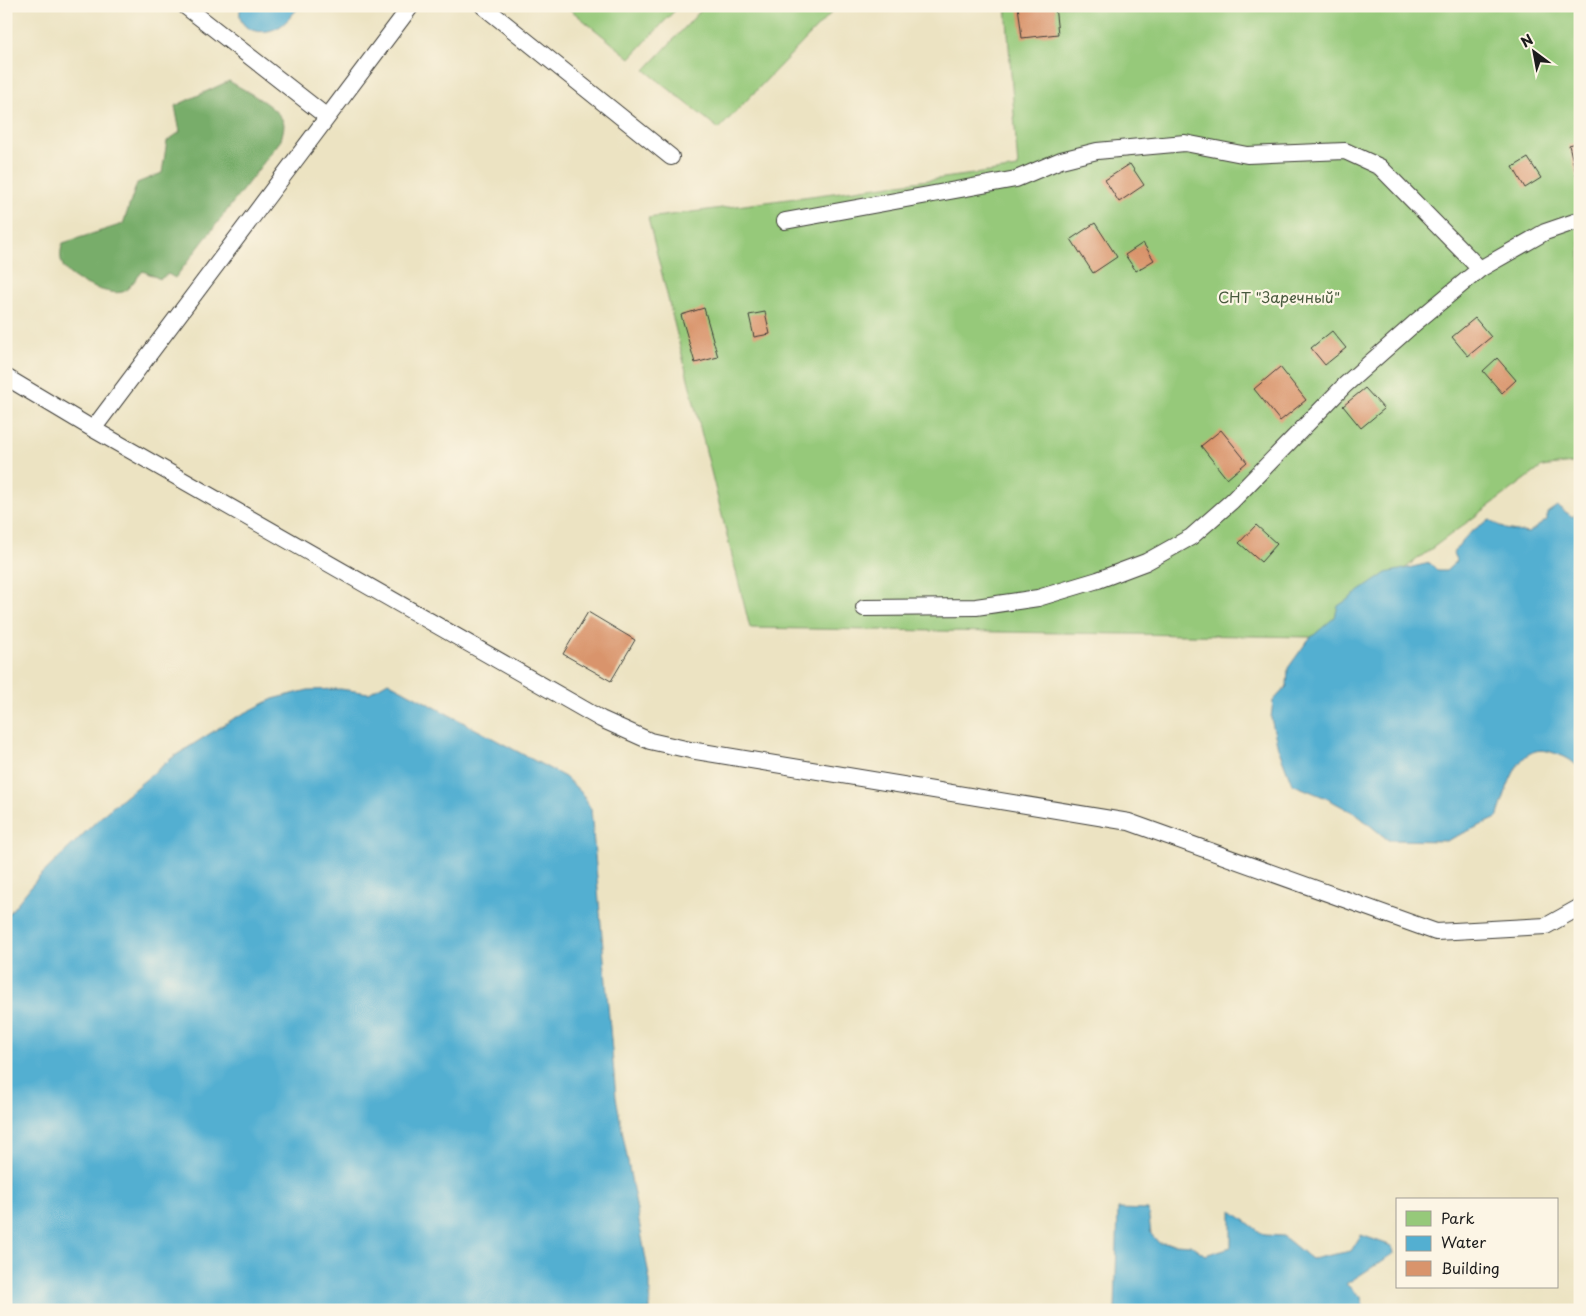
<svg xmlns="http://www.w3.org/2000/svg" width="1586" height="1316" font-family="'Playpen Sans',sans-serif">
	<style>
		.green { fill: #96c97a; stroke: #59724b }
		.forest { fill: #78ad6a; stroke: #4a6443 }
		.water { fill: #53afd1; stroke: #386676 }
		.building { fill: #d9946c }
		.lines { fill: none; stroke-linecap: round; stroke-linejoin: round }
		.service-casing { stroke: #3b3a35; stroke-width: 18 }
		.service { stroke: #fff; stroke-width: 16 }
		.labels { text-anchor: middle; stroke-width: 4.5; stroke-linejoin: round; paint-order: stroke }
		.park-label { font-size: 15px; fill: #47593d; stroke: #fcf5e5 }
	</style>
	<rect width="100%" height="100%" fill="#fcf5e5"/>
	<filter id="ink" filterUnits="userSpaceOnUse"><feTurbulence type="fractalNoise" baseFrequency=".02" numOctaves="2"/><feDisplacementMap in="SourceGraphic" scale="10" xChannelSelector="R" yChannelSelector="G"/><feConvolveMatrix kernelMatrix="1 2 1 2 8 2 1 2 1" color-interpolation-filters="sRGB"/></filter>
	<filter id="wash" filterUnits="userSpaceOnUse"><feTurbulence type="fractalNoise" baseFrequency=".0096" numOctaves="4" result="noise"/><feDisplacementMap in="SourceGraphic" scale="20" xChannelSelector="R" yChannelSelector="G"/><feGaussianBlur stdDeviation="1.12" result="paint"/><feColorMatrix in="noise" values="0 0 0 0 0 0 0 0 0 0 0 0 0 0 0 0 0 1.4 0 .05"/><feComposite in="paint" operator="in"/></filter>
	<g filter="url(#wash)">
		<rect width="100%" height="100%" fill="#ece3c2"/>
		<path class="green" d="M 566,6 L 679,6 L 630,58 Z
			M 705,6 L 826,6 L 832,12 L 719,129 L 645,70 Z
			M 1006,6 L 1580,6 L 1580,462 L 1542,467 L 1312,637 L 750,628 L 648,218 L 1018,168 Z"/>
		<path class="forest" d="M 229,81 C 242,89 281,108 284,124 C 284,129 282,135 281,140 L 175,278 L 168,274 L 160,279 L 143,271 C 139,275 129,288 125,291 C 112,298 73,281 65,269 C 59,261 60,251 63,243 L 123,224 L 137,183 L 162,173 L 167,141 L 180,132 L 175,106 Z"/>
		<path class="water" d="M 241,6 L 300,6 C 293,13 286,24 277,28 C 259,37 234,29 241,6 Z
			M 1557,506 L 1573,517 L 1580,509 L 1580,769 C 1571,759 1564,756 1551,752 C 1516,740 1506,794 1497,818 L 1446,841 L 1388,840 L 1356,814 L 1326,798 L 1292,784 L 1278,748 L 1271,718 L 1273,701 L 1287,686 L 1288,668 L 1308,640 L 1335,617 L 1338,606 L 1386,573 L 1430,563 L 1438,571 L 1446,571 L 1457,561 L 1453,554 C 1462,538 1474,528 1490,520 L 1505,529 L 1528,533 L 1547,520 L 1547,513 Z
			M 388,682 L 565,777 L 581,792 L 591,809 L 616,1097 L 650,1281 L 650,1310 L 6,1310 L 6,917 L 37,879 L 105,813 L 173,757 L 233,719 L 273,699 L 308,690 L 340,689 L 369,693 Z
			M 1118,1209 L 1148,1210 L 1151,1234 L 1159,1243 L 1191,1245 L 1205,1255 L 1231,1247 L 1231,1210 L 1264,1235 L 1283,1236 L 1311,1259 L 1351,1251 L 1361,1235 L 1392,1246 L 1393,1254 L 1346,1284 L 1361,1297 L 1364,1310 L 1115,1310 Z"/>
		<g id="blocks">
			<path class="building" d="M 1018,6 L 1055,6 L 1058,34 L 1022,38 Z
				M 1580,142 L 1580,177 L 1577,178 L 1569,145 Z
				M 1528,158 L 1541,178 L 1525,188 L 1513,167 Z
				M 1130,164 L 1144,185 L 1119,202 L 1105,180 Z
				M 1095,223 L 1117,257 L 1093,273 L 1071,239 Z
				M 1143,243 L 1154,260 L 1136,271 L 1125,255 Z
				M 704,308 L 718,357 L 695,363 L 681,315 Z
				M 765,312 L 770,334 L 754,337 L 749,315 Z
				M 1475,318 L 1491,337 L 1468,356 L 1452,337 Z
				M 1332,331 L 1346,348 L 1325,365 L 1311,348 Z
				M 1497,358 L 1516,380 L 1502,393 L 1483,371 Z
				M 1280,367 L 1306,400 L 1280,421 L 1254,389 Z
				M 1365,388 L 1384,409 L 1361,428 L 1343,406 Z
				M 1221,430 L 1247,462 L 1227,479 L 1201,446 Z
				M 1256,525 L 1277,544 L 1261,562 L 1239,543 Z
				M 588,612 L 635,640 L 611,681 L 563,654 Z"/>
		</g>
	</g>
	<g filter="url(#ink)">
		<use href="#blocks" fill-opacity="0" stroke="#3b3a35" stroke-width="1"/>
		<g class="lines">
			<g class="service-casing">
				<path id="service" d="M 185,6 L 327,117
					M 483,6 L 671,157
					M 785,221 L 1016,179 L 1061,160 L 1097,151 L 1185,143 L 1247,155 L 1345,151 L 1380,167 L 1480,269
					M 6,377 L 93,429 L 601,719 L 650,741 L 690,750 L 1129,822 L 1436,932 L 1546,926 L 1580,907
					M 93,429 L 411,6
					M 864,608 L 976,607 L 1038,598 L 1098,580 L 1146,562 L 1191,537 L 1232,501 L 1345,385 L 1416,322 L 1480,269 L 1545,232 L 1580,220"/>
			</g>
			<use href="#service" class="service"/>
		</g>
	</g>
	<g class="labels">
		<g class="park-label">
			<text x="1279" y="303">СНТ "Заречный"</text>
		</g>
	</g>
	<rect width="1586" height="1316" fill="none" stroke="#fcf5e5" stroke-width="25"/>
	<rect x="1396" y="1198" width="162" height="90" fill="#fcf5e5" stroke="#a29e95"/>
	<rect x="1406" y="1211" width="25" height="15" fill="#96c97a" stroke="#a29e95"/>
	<text x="1441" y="1224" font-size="15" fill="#1c1c1c">Park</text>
	<rect x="1406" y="1236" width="25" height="15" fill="#53afd1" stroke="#a29e95"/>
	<text x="1441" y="1248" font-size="15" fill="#1c1c1c">Water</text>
	<rect x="1406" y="1261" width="25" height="15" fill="#d9946c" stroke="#a29e95"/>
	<text x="1441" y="1274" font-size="15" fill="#1c1c1c">Building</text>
	<g transform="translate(1534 52) rotate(328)" stroke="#fcf5e5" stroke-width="4" paint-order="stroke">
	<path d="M0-4L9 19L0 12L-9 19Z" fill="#1c1c1c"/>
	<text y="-8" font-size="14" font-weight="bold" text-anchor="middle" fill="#1c1c1c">N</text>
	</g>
</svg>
